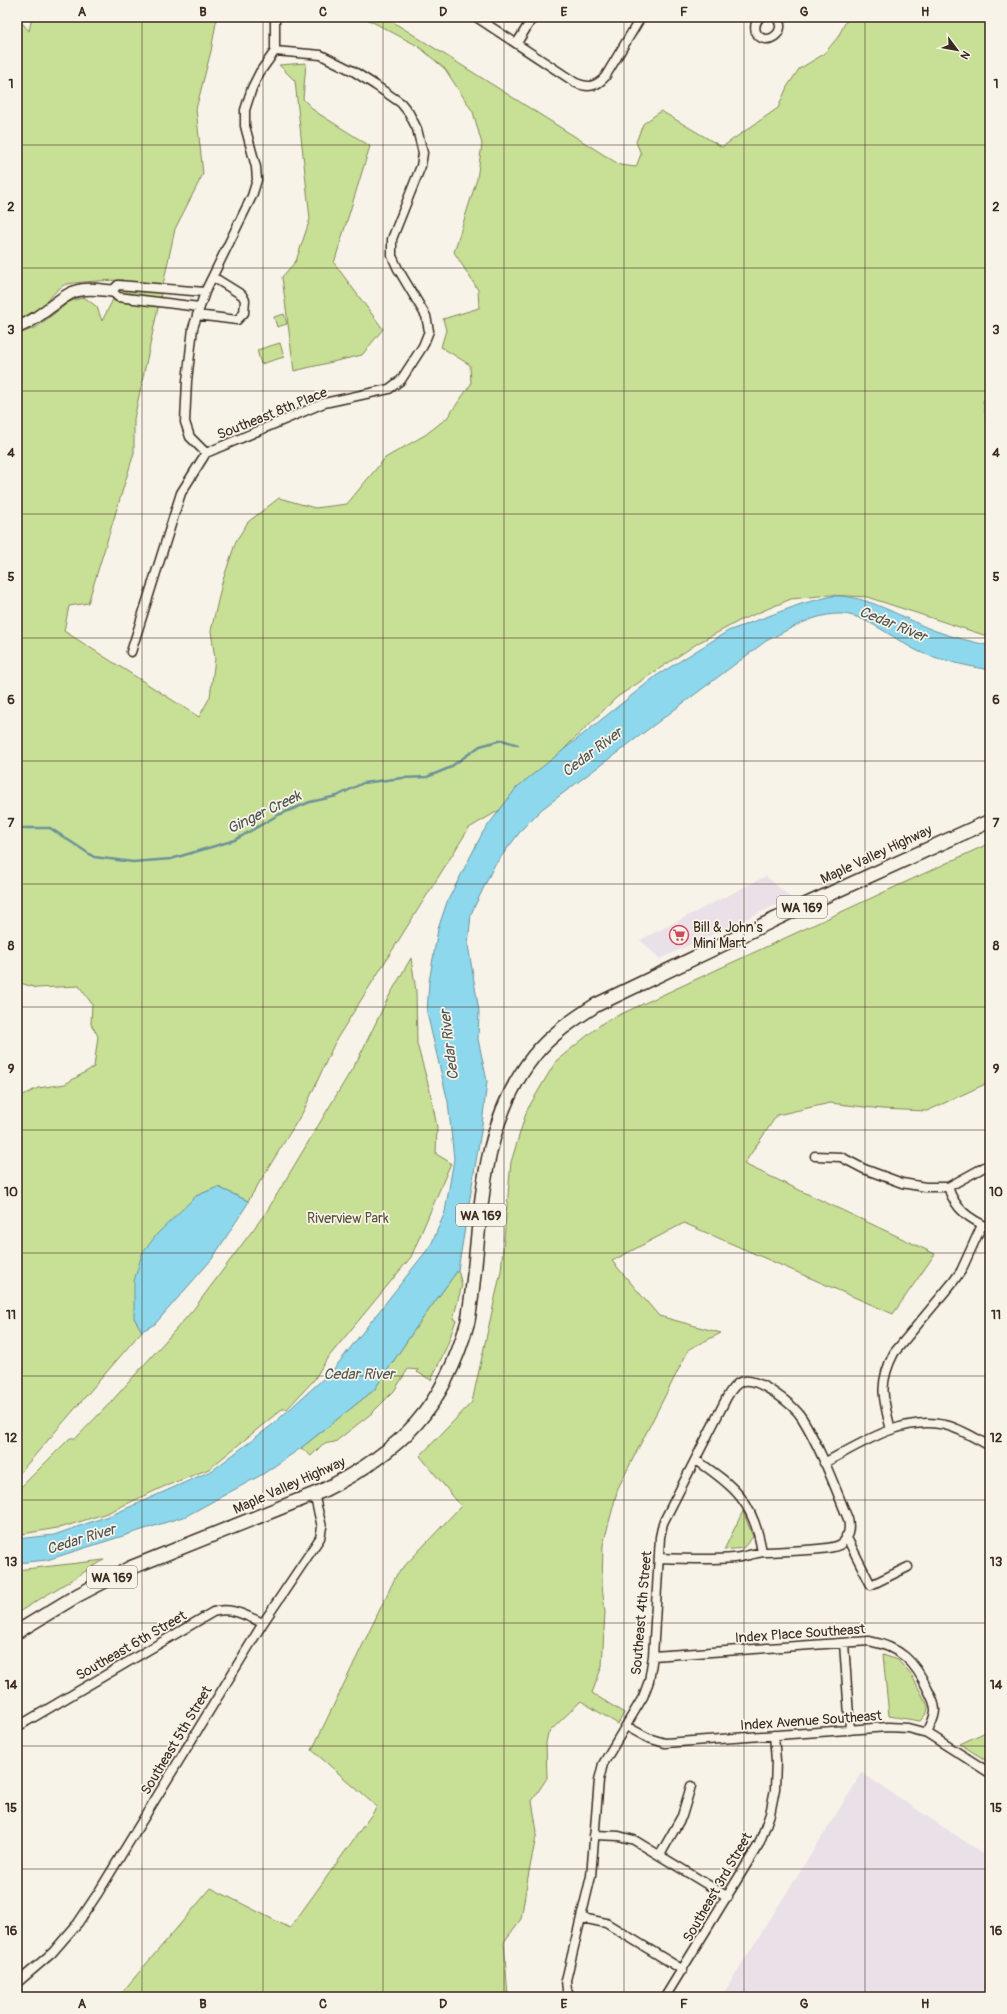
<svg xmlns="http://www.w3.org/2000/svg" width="1007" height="2014" font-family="Pangolin,sans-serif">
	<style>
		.built { fill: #eae1e8 }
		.green { fill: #c8e095; stroke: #82855a }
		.water { fill: #8dd8ed; stroke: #6c929a }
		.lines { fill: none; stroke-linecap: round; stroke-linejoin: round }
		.stream { stroke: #6c929a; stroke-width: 2.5 }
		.street-casing { stroke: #3b2a1e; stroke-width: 11 }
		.secondary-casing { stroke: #3b2a1e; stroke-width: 14 }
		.primary-casing { stroke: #3b2a1e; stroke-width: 16 }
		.street { stroke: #f7f3e8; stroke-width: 8 }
		.secondary { stroke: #f7f3e8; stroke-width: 11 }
		.primary { stroke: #f7f3e8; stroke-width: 13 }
		.grid { fill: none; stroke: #3b2a1e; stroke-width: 1; stroke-opacity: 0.55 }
		.labels { text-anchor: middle; stroke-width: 3.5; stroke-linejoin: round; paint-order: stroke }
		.shield { fill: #f7f3e8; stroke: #73665b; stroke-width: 1 }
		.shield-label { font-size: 13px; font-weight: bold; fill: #3b2a1e }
		.street-label { font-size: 14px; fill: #3b2a1e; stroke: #f7f3e8 }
		.poi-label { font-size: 14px; fill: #3b2a1e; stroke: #f7f3e8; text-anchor: start }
		.park-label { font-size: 14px; fill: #574e36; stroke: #f7f3e8 }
		.water-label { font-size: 15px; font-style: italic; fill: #505652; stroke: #f7f3e8 }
		.neatline { fill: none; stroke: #3b2a1e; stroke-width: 1.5 }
		.grid-label { font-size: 13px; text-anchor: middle; font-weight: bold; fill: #3b2a1e }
	</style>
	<rect width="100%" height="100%" fill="#f7f3e8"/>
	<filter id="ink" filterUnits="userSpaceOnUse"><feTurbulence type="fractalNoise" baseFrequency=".025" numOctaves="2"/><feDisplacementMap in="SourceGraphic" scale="8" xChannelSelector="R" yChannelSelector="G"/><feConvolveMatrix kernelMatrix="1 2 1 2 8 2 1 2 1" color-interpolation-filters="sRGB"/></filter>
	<g filter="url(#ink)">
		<path class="built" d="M 766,876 L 791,898 L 660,959 L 640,940 Z
			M 862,1773 L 990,1858 L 990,1997 L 721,1997 Z"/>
		<path class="green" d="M 17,17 L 29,31 L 32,17 L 217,17 L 211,51 L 196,109 L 203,174 L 175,229 L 134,419 L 134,453 L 88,603 L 69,606 L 64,631 L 199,717 L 210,697 L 215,659 L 211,631 L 222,583 L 236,541 L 248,522 L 279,498 L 315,508 L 347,504 L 385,458 L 425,435 L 447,418 L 471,384 L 470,365 L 441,347 L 446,330 L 443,319 L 479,308 L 478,290 L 454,252 L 477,179 L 482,144 L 473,112 L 445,69 L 418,46 L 363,17 L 385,17 L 620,165 L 636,167 L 641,154 L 636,142 L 643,124 L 661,111 L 722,147 L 778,108 L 787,87 L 799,69 L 824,54 L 838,37 L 848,17 L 990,17 L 990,391 L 983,401 L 987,425 L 990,426 L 990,637 L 867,597 L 829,595 L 791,599 L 741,620 L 698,643 L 617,697 L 569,744 L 515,801 L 469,828 L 336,1040 L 304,1110 L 248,1201 L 218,1187 L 196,1196 L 134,1318 L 142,1331 L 17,1476 L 17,1098 L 38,1088 L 65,1084 L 94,1067 L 98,1036 L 91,1024 L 92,1004 L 79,986 L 37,988 L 17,982 L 17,335 L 37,327 L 69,302 L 84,297 L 97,307 L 102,321 L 123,280 C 115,280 70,282 64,285 C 48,295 38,319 17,320 Z
			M 306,63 L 303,99 L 316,112 L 370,146 L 334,263 L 383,329 L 362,355 L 294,371 L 282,277 L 296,261 L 310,219 L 295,81 L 279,65 Z
			M 284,314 L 287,324 L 277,327 L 274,317 Z
			M 280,343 L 284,357 L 261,364 L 257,350 Z
			M 990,843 L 990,1082 L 927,1111 L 882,1109 L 830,1103 L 777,1115 L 744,1164 L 935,1254 L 893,1314 L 684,1223 L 612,1261 L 659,1316 L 721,1333 L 689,1349 L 618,1488 L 603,1545 L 602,1585 L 605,1612 L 602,1666 L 592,1693 L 624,1713 L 618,1724 L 581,1701 L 548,1733 L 546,1743 L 547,1778 L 532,1801 L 537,1832 L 528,1877 L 521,1919 L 504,1942 L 508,1997 L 118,1997 L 211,1888 L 290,1928 L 377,1807 L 312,1750 L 397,1574 L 461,1506 L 420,1456 L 472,1402 L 501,1271 L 511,1162 L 527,1110 L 556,1061 L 604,1022 Z
			M 411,958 L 416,991 L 417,1044 L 430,1091 L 437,1127 L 436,1154 L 451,1163 L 411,1257 L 326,1360 L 314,1380 L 287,1409 L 282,1409 L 209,1469 L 163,1487 L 107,1513 L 63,1527 L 17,1535 L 17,1491 L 70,1438 L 76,1438 L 111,1402 L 193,1310 L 267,1211 L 358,1059 L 388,998 Z
			M 458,1270 L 462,1285 L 453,1319 L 456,1320 L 447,1346 L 431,1380 L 417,1372 L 419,1370 L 408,1369 L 394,1391 L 372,1413 L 335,1442 L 323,1444 L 311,1456 L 301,1448 L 374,1390 L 415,1329 Z
			M 743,1511 L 753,1537 L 743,1548 L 724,1550 Z
			M 104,1560 L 17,1613 L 17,1570 Z
			M 883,1655 L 898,1660 L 912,1676 L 928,1706 L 927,1713 L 920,1721 L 889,1716 Z
			M 990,1730 L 990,1763 L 960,1744 Z"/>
		<path class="water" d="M 832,596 C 866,594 902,618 933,630 C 951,637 971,641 990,646 L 990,670 C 967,666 944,661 922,653 C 896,642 865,612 837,614 C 812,615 788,630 766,641 L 542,809 L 523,828 L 494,866 L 471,914 L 468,945 L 479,1011 L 478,1039 L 487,1081 L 482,1125 L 458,1270 L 415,1329 L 374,1390 L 301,1448 L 263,1474 L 186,1516 L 47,1560 L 17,1563 L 17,1539 L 54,1535 L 114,1514 L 213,1470 L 272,1425 L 333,1370 L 431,1245 L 445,1212 L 454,1159 L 448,1102 L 427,1013 L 429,982 L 438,929 L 447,902 L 483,832 L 517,787 L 656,676 L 728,631 L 801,604 Z
			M 218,1187 L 248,1201 L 248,1203 L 212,1259 L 155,1324 L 142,1331 L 134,1318 L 134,1281 L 142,1254 L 157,1234 L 196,1196 Z"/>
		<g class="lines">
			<path class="stream" d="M 17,828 L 50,828 L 94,857 L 133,862 L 171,859 L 235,840 L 278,815 L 310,802 L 337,796 L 363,783 L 402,778 L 427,777 L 449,768 L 480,746 L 502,740 L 518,745"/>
			<g class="street-casing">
				<path id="street" d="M 476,17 L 576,83 C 588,88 596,87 605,77 L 641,17
					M 760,17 C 756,21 754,26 756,32 C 764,49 790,32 776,17
					M 517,43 L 533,17
					M 199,307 L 118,297 L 112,291 L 118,285 L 205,292
					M 197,315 L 237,320 L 244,313 L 245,300 L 242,295 L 213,277
					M 206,453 L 190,437 L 185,422 L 187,381 L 193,328 L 205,292 L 252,196 L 257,180 L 256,167 L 245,126 L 245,110 L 252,88 L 260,72 L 275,51 L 275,17
					M 131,652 L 181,493 L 206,453 L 324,403 L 389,389 L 401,380 L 423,346 L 429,331 L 426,316 L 398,269 L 392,256 L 392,239 L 421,166 L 423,153 L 417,129 L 409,113 L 401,103 L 375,85 L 353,71 L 321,55 L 275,51
					M 815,1156 L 841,1157 L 864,1169 L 902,1183 L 925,1187 L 948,1187 C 955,1209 969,1219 990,1228
					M 948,1187 L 990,1164
					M 891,1430 C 883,1398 878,1384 894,1353 L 953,1282 L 961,1271 L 982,1225
					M 696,1460 C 736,1487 754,1503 762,1552
					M 824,1463 C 861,1444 902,1415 945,1425 C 960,1428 976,1439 990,1446
					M 846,1536 L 871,1585 L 908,1567
					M 844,1643 L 850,1730
					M 653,1656 L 869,1641 C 900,1647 915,1661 928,1690 C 931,1696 935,1703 935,1710 C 935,1718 930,1726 927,1733
					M 626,1726 L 648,1738 L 665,1743 L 888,1727 L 908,1728 L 927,1733 L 990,1773
					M 17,1727 L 213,1612 C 231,1606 246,1616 263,1623
					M 594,1835 L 619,1836 L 634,1840 L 728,1897
					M 660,1855 L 682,1816 L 691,1786
					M 582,1918 L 606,1923 L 683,1970
					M 17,1983 L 52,1953 L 78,1923 L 98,1893 L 263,1623 L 320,1538 L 322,1527 L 314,1494
					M 571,1997 L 567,1990 L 566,1980 L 591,1876 L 599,1780 L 603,1764 L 643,1697 L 649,1681 L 653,1656 L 660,1537 L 663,1523 L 727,1397 C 731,1390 736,1382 744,1381 C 759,1378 794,1405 802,1418 C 821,1449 834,1485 848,1519 C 850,1527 849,1538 841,1544 C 832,1551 779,1551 765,1552 C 754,1553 744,1557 734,1558 C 710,1560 685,1559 660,1558
					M 665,1997 L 759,1844 L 770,1814 L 775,1789 L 776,1761 L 774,1735"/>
			</g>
			<g class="secondary-casing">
				<path id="secondary" d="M 17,327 C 40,321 62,292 81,290 C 91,288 102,290 112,291"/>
			</g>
			<g class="primary-casing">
				<path id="primary" d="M 17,1632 L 78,1595 L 130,1568 L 322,1491 C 402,1451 444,1408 468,1321 C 483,1232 474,1132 533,1057 C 550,1035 574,1019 596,1005 L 805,905 L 990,821"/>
			</g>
			<use href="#street" class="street"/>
			<use href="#secondary" class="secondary"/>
			<use href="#primary" class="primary"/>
		</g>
	</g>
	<path class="grid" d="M 142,17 L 142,1997M 263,17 L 263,1997M 383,17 L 383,1997M 504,17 L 504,1997M 624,17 L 624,1997M 744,17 L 744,1997M 865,17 L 865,1997M 17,145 L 990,145M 17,268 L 990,268M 17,391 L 990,391M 17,514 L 990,514M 17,638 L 990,638M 17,761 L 990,761M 17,884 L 990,884M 17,1007 L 990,1007M 17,1130 L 990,1130M 17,1253 L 990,1253M 17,1376 L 990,1376M 17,1500 L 990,1500M 17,1623 L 990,1623M 17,1746 L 990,1746M 17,1869 L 990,1869"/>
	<defs>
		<g id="supermarket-ring" transform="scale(1)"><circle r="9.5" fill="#f7f3e8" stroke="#d1495b" stroke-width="1.5"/><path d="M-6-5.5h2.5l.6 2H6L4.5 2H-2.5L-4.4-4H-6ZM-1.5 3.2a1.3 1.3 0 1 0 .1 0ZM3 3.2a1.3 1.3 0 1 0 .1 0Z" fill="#d1495b"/></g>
	</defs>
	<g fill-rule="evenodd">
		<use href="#supermarket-ring" x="679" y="935"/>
	</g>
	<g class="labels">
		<g class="shield">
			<rect x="777" y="896" width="50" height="22" rx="3"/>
			<rect x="456" y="1204" width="50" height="22" rx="3"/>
			<rect x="87" y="1566" width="50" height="22" rx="3"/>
		</g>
		<g class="shield-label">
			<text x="802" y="912">WA 169</text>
			<text x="481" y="1220">WA 169</text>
			<text x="112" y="1582">WA 169</text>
		</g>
		<g class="street-label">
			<text transform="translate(272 413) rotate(-22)" y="5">Southeast 8th Place</text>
			<text transform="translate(876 854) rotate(-25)" y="5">Maple Valley Highway</text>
			<text transform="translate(289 1485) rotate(-24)" y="5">Maple Valley Highway</text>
			<text transform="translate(641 1613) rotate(-85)" y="5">Southeast 4th Street</text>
			<text transform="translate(800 1633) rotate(-4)" y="5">Index Place Southeast</text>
			<text transform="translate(131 1645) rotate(-30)" y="5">Southeast 6th Street</text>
			<text transform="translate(811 1720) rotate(-4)" y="5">Index Avenue Southeast</text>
			<text transform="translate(176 1740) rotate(-59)" y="5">Southeast 5th Street</text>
			<text transform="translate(717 1887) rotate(-60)" y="5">Southeast 3rd Street</text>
		</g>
		<g class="poi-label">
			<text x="693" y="932">Bill &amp; John's<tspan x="693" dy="16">Mini Mart</tspan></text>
		</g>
		<g class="park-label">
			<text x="348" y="1223">Riverview Park</text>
		</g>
		<g class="water-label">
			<text transform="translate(893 624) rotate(22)" y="5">Cedar River</text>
			<text transform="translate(592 752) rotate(-37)" y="5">Cedar River</text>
			<text transform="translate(264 812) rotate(-26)" y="5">Ginger Creek</text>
			<text transform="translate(449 1045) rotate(-97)" y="5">Cedar River</text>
			<text x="359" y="1379">Cedar River</text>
			<text transform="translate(81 1539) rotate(-17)" y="5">Cedar River</text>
		</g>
	</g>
	<rect width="1007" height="2014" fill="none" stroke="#f7f3e8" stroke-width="44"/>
	<g transform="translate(957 50) rotate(122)" stroke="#f7f3e8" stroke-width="3" paint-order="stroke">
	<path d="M0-3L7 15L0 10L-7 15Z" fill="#3b2a1e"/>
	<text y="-6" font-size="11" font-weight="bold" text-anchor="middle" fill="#3b2a1e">N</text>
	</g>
	<rect x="22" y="22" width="963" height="1970" class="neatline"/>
	<g class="grid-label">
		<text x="82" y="16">A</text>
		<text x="203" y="16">B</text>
		<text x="323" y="16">C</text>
		<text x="443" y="16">D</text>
		<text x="564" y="16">E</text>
		<text x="684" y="16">F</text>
		<text x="804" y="16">G</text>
		<text x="925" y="16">H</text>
		<text x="11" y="88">1</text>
		<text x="996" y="88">1</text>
		<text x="11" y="211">2</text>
		<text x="996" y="211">2</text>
		<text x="11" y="334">3</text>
		<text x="996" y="334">3</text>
		<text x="11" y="457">4</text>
		<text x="996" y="457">4</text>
		<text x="11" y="581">5</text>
		<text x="996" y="581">5</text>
		<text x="11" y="704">6</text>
		<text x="996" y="704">6</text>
		<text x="11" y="827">7</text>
		<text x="996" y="827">7</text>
		<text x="11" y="950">8</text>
		<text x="996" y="950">8</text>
		<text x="11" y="1073">9</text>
		<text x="996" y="1073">9</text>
		<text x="11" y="1196">10</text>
		<text x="996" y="1196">10</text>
		<text x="11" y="1319">11</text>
		<text x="996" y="1319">11</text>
		<text x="11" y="1442">12</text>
		<text x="996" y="1442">12</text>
		<text x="11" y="1566">13</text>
		<text x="996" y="1566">13</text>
		<text x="11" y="1689">14</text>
		<text x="996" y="1689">14</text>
		<text x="11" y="1812">15</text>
		<text x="996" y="1812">15</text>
		<text x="11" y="1935">16</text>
		<text x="996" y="1935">16</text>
		<text x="82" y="2008">A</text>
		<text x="203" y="2008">B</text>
		<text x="323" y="2008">C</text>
		<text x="443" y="2008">D</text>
		<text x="564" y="2008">E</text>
		<text x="684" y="2008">F</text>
		<text x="804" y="2008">G</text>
		<text x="925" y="2008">H</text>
	</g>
</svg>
